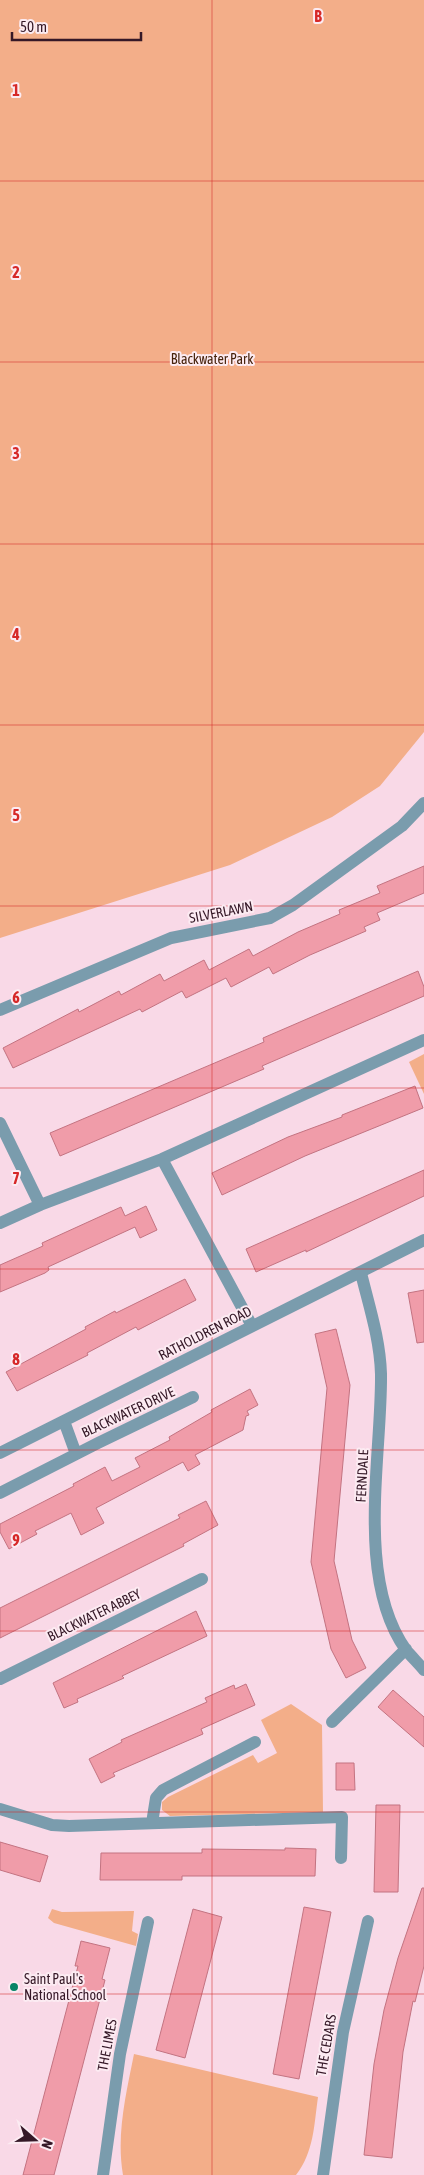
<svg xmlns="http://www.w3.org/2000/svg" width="424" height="2175" font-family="'Asap Condensed',sans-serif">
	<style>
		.green { fill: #f3ae89 }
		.building { fill: #f09ca9; stroke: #c37381 }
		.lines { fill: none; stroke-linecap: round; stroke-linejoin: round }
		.minor { stroke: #7a9cad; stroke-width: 12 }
		.grid { fill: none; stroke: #d62828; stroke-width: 1; stroke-opacity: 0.55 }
		.poi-dot { fill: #078567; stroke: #fcebf2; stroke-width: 2 }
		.labels { text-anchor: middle; stroke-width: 4; stroke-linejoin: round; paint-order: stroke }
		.park-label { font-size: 14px; fill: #46220b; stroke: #fcebf2 }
		.street-label { font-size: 14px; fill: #351827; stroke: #fcebf2 }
		.poi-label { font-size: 14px; fill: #351827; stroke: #fcebf2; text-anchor: start }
		.grid-label { font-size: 16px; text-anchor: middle; font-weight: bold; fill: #d62828; stroke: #fcebf2; stroke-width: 4; stroke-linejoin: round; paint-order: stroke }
	</style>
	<rect width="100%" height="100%" fill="#f9d9e7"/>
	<path class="green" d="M 0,0 L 424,0 L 424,732 L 380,786 L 332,817 L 230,865 L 0,938 Z
		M 424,1054 L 424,1094 L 409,1062 Z
		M 291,1704 L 322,1725 L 323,1812 L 170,1816 L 162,1810 L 162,1802 L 168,1797 L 253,1755 L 258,1763 L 277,1753 L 261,1720 Z
		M 52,1909 L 62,1912 L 134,1911 L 132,1931 L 138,1934 L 136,1946 L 54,1923 L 48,1918 Z
		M 134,2054 L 318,2097 C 314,2125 314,2152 296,2175 L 123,2175 C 116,2135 126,2094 134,2054 Z"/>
	<path class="building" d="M 424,866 L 424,893 L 377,913 L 380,920 L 364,927 L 366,931 L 310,955 L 273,974 L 269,967 L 231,987 L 226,978 L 186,998 L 182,991 L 142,1012 L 140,1009 L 13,1068 L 3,1048 L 78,1009 L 79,1012 L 119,991 L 121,995 L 160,974 L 164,981 L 204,960 L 209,970 L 249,949 L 253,956 L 298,932 L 340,914 L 339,910 L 380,893 L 377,886 Z
		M 418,971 L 424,987 L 424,996 L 262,1066 L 264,1069 L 60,1156 L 50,1133 L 264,1042 L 263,1038 Z
		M 415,1086 L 423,1108 L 305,1156 L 222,1195 L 212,1173 L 288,1137 L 342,1117 L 342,1115 Z
		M 424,1170 L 424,1196 L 306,1252 L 306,1250 L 256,1272 L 246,1249 Z
		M 146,1206 L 157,1230 L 140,1238 L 135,1227 L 48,1267 L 49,1270 L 45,1273 L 0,1292 L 0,1265 L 43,1246 L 42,1243 L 121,1207 L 125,1216 Z
		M 185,1279 L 196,1300 L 138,1330 L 136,1327 L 87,1353 L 88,1355 L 17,1391 L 6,1372 L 86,1329 L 85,1327 L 115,1311 L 116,1313 Z
		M 424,1290 L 424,1342 L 417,1343 L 408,1293 Z
		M 336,1329 L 350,1385 L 334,1561 L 352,1640 L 366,1668 L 346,1678 L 331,1649 L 311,1562 L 327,1388 L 315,1334 Z
		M 250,1389 L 258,1405 L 247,1411 L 249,1415 L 246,1416 L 243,1430 L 195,1455 L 200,1464 L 188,1471 L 183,1462 L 96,1508 L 104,1523 L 81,1535 L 71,1513 L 35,1531 L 37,1534 L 9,1549 L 0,1532 L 0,1524 L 74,1486 L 73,1484 L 105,1467 L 112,1481 L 140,1467 L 135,1458 L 170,1440 L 169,1437 L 212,1412 L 211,1410 Z
		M 206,1501 L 218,1525 L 183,1544 L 184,1546 L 0,1638 L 0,1608 L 180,1518 L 178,1515 Z
		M 196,1611 L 207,1636 L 122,1676 L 124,1678 L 77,1699 L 78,1702 L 64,1708 L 53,1683 Z
		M 246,1684 L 255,1705 L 201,1729 L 203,1734 L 113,1773 L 115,1776 L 101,1783 L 89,1759 L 122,1742 L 121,1740 L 207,1702 L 205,1698 L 234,1685 L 235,1689 Z
		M 393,1690 L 424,1717 L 424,1747 L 378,1707 Z
		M 336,1763 L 354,1763 L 355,1790 L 336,1790 Z
		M 376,1805 L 400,1805 L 398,1892 L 374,1892 Z
		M 0,1842 L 48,1856 L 40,1882 L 0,1870 Z
		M 285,1848 L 316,1849 L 315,1876 L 182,1876 L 182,1880 L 100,1880 L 101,1853 L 202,1853 L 202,1849 L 285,1850 Z
		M 422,1888 L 424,1888 L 424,1966 L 415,2002 L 413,2001 L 403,2052 L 392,2158 L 364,2155 L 374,2064 L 384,2010 L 398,1958 Z
		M 304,1907 L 331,1912 L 299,2079 L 273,2074 Z
		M 193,1909 L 222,1917 L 185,2058 L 156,2050 Z
		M 81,1941 L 110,1948 L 102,1979 L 105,1980 L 54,2175 L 23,2175 L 78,1966 L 75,1966 Z"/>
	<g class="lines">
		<path class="minor" d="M 0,1010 L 171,938 L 270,918 L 293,905 L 402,826 L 424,803
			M 0,1123 L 40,1205
			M 162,1159 L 252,1326
			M 0,1223 L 40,1205 L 162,1159 L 424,1040
			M 361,1273 C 369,1306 380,1339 381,1374 C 382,1456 355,1579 406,1650 C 412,1657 418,1663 424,1670
			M 64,1421 L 76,1454
			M 0,1453 L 424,1240
			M 0,1493 L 98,1443 L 193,1397
			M 0,1679 L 202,1579
			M 332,1722 L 406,1649
			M 0,1809 L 52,1825 L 69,1826 L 342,1817 L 341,1858
			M 152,1823 L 156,1798 L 163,1790 L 255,1742
			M 103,2175 L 120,2054 L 148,1922
			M 323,2175 L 343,2032 L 368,1921"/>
	</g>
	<path class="grid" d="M 212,0 L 212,2175M 0,181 L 424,181M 0,362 L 424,362M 0,544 L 424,544M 0,725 L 424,725M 0,906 L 424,906M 0,1088 L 424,1088M 0,1269 L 424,1269M 0,1450 L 424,1450M 0,1631 L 424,1631M 0,1812 L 424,1812M 0,1994 L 424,1994"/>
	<circle class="poi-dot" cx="14" cy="1987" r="5"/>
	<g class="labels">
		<g class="park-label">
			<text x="212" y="364">Blackwater Park</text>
		</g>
		<g class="street-label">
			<text transform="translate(221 912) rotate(-11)" y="5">SILVERLAWN</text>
			<text transform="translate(205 1333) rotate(-27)" y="5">RATHOLDREN ROAD</text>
			<text transform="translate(128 1412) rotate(-25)" y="5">BLACKWATER DRIVE</text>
			<text transform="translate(362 1476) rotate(-87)" y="5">FERNDALE</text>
			<text transform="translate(94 1615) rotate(-26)" y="5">BLACKWATER ABBEY</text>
			<text transform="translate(107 2045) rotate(-79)" y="5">THE LIMES</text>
			<text transform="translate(326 2045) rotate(-80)" y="5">THE CEDARS</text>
		</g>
		<g class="poi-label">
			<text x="24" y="1984">Saint Paul's<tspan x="24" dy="16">National School</tspan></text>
		</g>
	</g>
	<g class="grid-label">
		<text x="318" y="22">B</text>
		<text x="16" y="96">1</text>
		<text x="16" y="278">2</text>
		<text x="16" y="459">3</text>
		<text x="16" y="640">4</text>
		<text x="16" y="821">5</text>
		<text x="16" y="1003">6</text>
		<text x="16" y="1184">7</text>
		<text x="16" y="1365">8</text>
		<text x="16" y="1546">9</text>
	</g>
	<g transform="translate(35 2140) rotate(110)" stroke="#fcebf2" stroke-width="4" paint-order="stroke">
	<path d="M0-4L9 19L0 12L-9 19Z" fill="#351827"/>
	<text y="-8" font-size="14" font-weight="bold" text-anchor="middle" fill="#351827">N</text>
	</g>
	<path d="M12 32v8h129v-8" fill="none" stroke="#351827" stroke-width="2.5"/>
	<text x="20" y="32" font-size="15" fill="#351827" stroke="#fcebf2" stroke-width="4" paint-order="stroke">50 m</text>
</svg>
